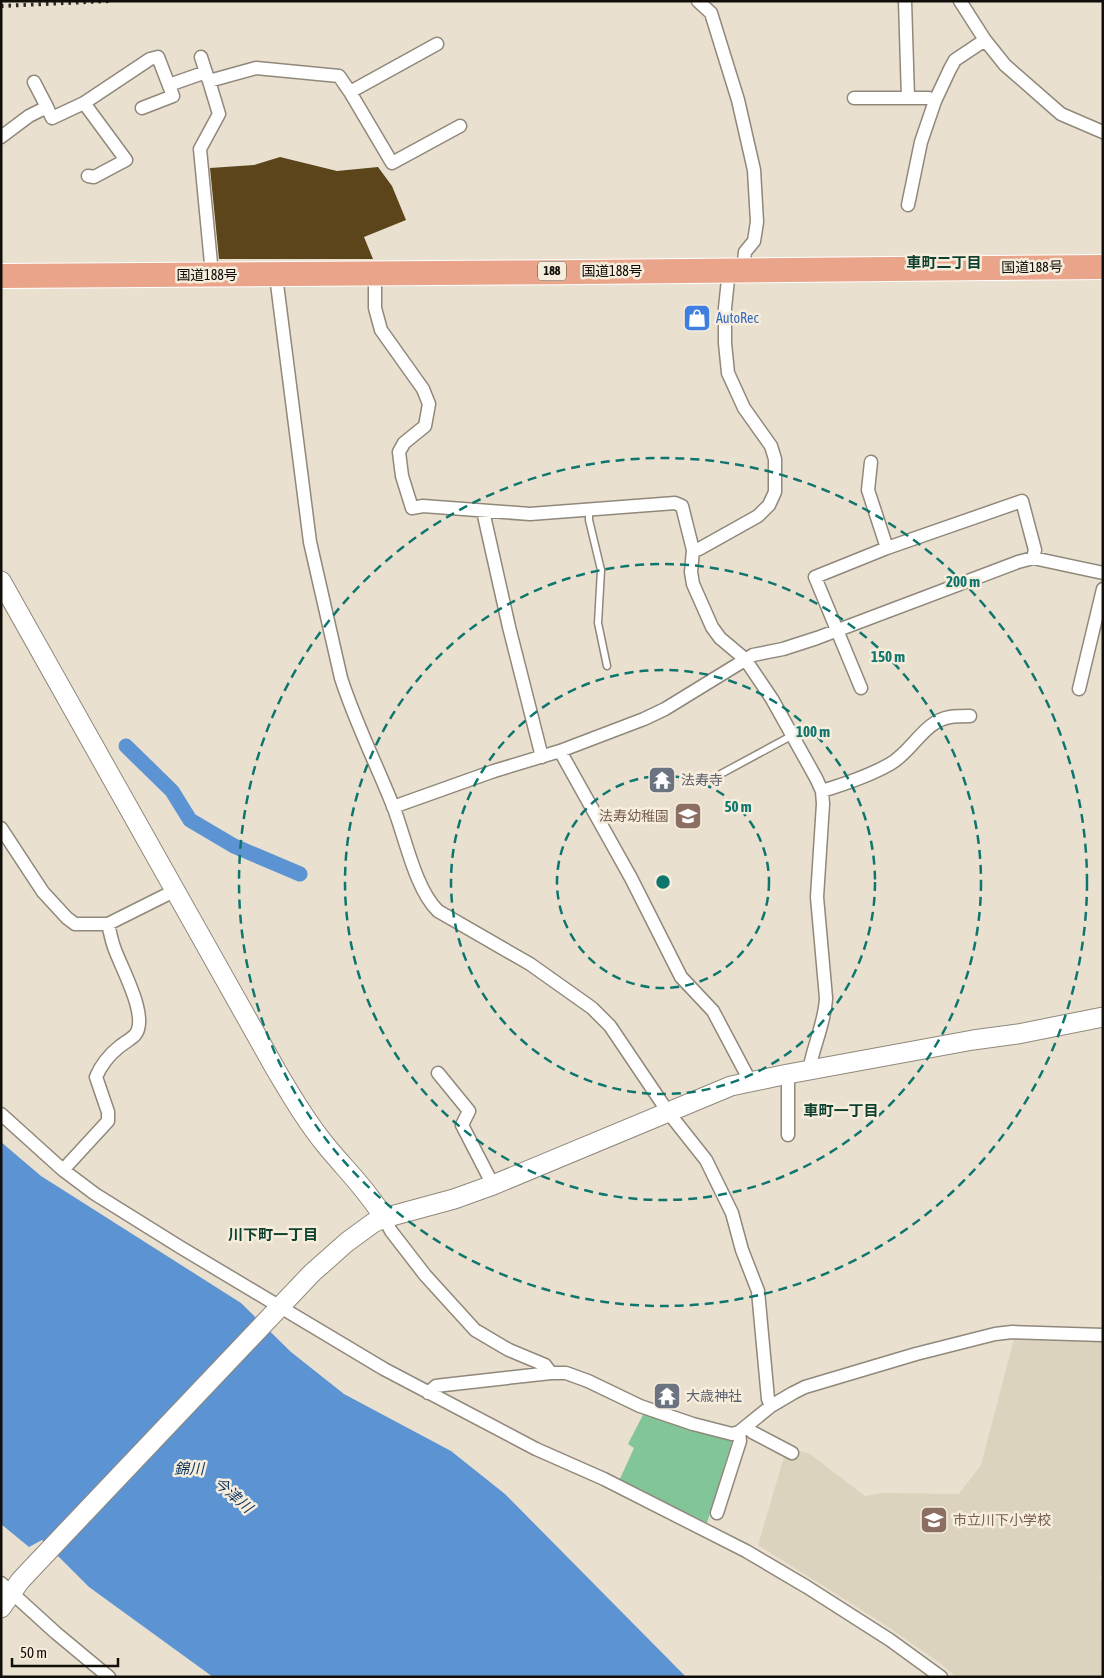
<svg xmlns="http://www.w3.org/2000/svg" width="1104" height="1678" font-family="'Asap Condensed','Noto Sans JP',sans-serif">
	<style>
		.education { fill: #dbd3bd }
		.green { fill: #82c599 }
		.water { fill: #5c93d2 }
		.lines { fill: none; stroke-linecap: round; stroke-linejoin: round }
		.canal { stroke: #5c93d2; stroke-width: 15 }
		.building { fill: #5c451a }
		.lane-casing { stroke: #90887a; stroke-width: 9 }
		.street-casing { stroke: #90887a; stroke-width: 15 }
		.secondary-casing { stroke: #90887a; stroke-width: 21 }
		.highway-casing { stroke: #fff; stroke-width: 26 }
		.lane { stroke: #fff; stroke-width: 6 }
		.street { stroke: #fff; stroke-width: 12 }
		.secondary { stroke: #fff; stroke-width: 19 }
		.highway { stroke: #eaa489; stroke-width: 24 }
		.rail { stroke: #2e2a24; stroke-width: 4; stroke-dasharray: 2.5 5; stroke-linecap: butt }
		.ring { fill: none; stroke: #0f766e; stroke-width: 2.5; stroke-dasharray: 9 6 }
		.labels { text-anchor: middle; stroke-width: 5; stroke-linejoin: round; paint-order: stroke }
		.shield { fill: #f6eddd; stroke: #565149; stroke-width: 1 }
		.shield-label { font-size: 12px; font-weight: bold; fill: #110e09 }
		.street-label { font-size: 14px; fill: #110e09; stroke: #f6eddd }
		.shop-label { font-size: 14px; fill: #366cbe; stroke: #f6eddd; text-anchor: start }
		.worship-label { font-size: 14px; fill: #5b616d; stroke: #f6eddd; text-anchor: start }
		.education-label { font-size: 14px; fill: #785e54; stroke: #f6eddd; text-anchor: end }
		.neighbourhood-label { font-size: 15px; font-weight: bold; fill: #0d3f2e; stroke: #f6eddd }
		.water-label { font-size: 15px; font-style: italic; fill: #0b335d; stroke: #f6eddd }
		.centre { fill: #0f766e; stroke: #f6eddd; stroke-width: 2.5 }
		.ring-label { font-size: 15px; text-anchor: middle; font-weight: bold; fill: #0f766e; stroke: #f6eddd; stroke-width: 5; stroke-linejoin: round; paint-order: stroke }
	</style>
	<rect width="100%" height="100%" fill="#e9e0d0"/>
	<path class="education" d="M 1014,1339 L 1103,1341 L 1103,1573 L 1099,1578 L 1103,1582 L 1103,1677 L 956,1677 L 940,1663 L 884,1624 L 758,1545 L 787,1447 L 810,1454 L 865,1496 L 883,1493 L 959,1494 L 981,1465 Z"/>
	<path class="green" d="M 644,1413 L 732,1441 L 707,1523 L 619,1481 L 634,1448 L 628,1444 Z"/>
	<path class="water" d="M 1,1142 L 41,1176 L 241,1303 L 291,1352 L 344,1394 L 451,1451 L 505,1494 L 686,1677 L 213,1677 L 89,1587 L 42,1540 L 29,1547 L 1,1524 Z"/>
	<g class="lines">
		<path class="canal" d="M 126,746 L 172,791 L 190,820 L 234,846 L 300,874"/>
	</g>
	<path class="building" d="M 280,157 L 337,171 L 378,167 L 392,186 L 406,220 L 364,237 L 373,259 L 219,259 L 210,168 L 254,165 Z"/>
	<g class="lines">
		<g class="lane-casing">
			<path id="lane" d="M 589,509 L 589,520 L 601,570 L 598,623 L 607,666
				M 717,776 L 793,735"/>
		</g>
		<g class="street-casing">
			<path id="street" d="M 698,1 L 711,13 L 738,100 L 754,170 L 757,222 L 754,241 L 745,252 L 743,270
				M 905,1 L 908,98
				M 960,1 L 985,40 L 1005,65 L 1061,114 L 1103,132
				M 201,57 L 208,79
				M 169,85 L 206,72
				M 350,92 L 437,44
				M 854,98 L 929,98 L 935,101
				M 84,103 L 126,160 L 94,177 L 88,176
				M 47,107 L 52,118 L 84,103 L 150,59 L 158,57 L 173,96 L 142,108
				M 1,137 L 29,116 L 47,107 L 34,82
				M 908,205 L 921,142 L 935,101 L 950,69 L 955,60 L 985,40
				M 212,274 L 200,149 L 219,114 L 209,81 L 256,68 L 339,76 L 350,92 L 392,163 L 460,126
				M 375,274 L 375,308 L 381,330 L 423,389 L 429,404 L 425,426 L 404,443 L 399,452 L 402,476 L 412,508 L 423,506 L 530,514 L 675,503 L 682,506 L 693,550 L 691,572 L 693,584 L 712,627 L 720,638 L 745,659 L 772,699 L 816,778 L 822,791 L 823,804 L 817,897 L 826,998 C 825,1023 813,1046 809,1071
				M 276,276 L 310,542 L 341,678 C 355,722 376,763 393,806 C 405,836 415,889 438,911 L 530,964 L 592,1008 L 610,1026 L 668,1112 L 706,1160 L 732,1213 L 742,1250 L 758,1291 L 768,1399 L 771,1406
				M 871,462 L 868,490 L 887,548
				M 483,511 L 509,627 L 542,757
				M 693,550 L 699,549 L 758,516 L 769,505 L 775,492 L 775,459 L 771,446 L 744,408 L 728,373 L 725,343 L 725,308 L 729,270
				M 861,688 L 815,577 L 887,548 L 1022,501 L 1035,550 L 1033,558
				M 1079,689 L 1103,589
				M 560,751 L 631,878 L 681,977 L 713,1011 L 750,1081
				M 822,791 C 845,784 869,776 890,764 C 912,752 924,721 950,717 C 957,716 963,716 970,716
				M 393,807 L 494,771 L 560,751 L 644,719 L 665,709 L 753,655 L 783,649 L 817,638 L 1018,562 L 1033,558 L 1103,573
				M 1,828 L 43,892 L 67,918 L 75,924 L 108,924 L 174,891
				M 438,1073 L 469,1111 L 462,1125 L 493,1185
				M 1,1114 L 63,1170 L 95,1194 L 180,1247 L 384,1369 L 536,1449 L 604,1479 L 746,1551 L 807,1587 L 890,1640 L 941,1677
				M 788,1135 L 788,1074
				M 63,1170 L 108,1121 L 108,1112 L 96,1077 C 101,1065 109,1055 119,1047 C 124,1043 131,1039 135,1035 C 150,1017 120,966 114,947 C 111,939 110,931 108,924
				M 384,1218 L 391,1231 L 425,1275 L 475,1330 L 509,1350 L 545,1365 L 551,1373
				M 428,1393 L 436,1386 L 444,1385 L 551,1373 L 566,1373 L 588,1381 L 640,1406 L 693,1424 L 732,1434 L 739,1432 L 771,1406 L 793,1393 L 805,1387 L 916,1354 L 995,1334 L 1012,1332 L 1103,1335
				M 747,1426 L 752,1432 L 792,1453
				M 717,1513 L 740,1441 L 739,1432
				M 1,1583 L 56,1633 L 109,1677"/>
		</g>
		<g class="secondary-casing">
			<path id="secondary" d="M 1,581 L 276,1070 C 292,1097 308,1124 328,1148 C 348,1172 367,1190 384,1218
				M 1,1608 L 20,1581 L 34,1566 L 312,1273 L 347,1242 L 373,1223 L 384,1218 L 454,1199 L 493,1185 L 731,1086 L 788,1074 L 973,1040 L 1018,1034 L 1103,1017"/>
		</g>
		<g class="highway-casing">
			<path id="highway" d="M 1,276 C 368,275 736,270 1103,267"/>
		</g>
		<use href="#lane" class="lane"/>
		<use href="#street" class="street"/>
		<use href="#secondary" class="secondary"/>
		<use href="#highway" class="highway"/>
		<path class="rail" d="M 1,6 L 109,1"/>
	</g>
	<g class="ring">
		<circle cx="663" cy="882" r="106"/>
		<circle cx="663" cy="882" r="212"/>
		<circle cx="663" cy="882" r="318"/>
		<circle cx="663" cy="882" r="424"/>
	</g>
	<defs>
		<g id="shop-square" transform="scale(1.4375)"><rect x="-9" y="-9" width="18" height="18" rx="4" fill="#3f7fe0" stroke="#f6eddd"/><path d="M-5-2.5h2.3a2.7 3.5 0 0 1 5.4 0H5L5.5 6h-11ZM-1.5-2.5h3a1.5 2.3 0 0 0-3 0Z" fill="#fff"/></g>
		<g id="temple-square" transform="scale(1.4375)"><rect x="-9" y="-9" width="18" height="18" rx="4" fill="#6b7280" stroke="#f6eddd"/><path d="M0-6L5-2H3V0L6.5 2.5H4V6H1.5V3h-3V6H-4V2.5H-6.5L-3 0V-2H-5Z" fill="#fff"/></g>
		<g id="school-square" transform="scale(1.4375)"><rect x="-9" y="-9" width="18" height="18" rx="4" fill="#8d6e63" stroke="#f6eddd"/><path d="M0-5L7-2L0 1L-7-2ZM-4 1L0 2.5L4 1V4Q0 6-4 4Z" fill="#fff"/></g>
	</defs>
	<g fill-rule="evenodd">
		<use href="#shop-square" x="697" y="318"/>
		<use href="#temple-square" x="662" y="780"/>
		<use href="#school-square" x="688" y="816"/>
		<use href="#temple-square" x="667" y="1396"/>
		<use href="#school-square" x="934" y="1520"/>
	</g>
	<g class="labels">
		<rect class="shield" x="538" y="261.5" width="28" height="19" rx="4"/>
		<g class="shield-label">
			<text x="552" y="275">188</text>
		</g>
		<g class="street-label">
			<text transform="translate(1032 267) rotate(-1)" y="5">国道188号</text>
			<text x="612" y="276">国道188号</text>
			<text x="207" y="280">国道188号</text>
		</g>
		<g class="shop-label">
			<text x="716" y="323">AutoRec</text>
		</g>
		<g class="worship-label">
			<text x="681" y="785">法寿寺</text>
			<text x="686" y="1401">大歳神社</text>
		</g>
		<g class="education-label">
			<text x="669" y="821">法寿幼稚園</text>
			<text x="953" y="1525" text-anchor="start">市立川下小学校</text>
		</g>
		<g class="neighbourhood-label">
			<text x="944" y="268">車町二丁目</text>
			<text x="841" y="1116">車町一丁目</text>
			<text x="273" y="1240">川下町一丁目</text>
		</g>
		<g class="water-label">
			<text x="189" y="1474">錦川</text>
			<text transform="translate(233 1495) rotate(41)" y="5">今津川</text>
		</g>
	</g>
	<circle cx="663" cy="882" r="8" class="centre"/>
	<g class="ring-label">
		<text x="963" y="587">200 m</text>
		<text x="888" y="662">150 m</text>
		<text x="813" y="737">100 m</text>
		<text x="738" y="812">50 m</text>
	</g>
	<rect width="1104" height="1678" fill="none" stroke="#110e09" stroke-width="5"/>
	<path d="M12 1658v8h106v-8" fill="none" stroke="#110e09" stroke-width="2.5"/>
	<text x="20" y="1658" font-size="15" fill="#110e09" stroke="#f6eddd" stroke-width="4" paint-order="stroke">50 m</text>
</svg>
